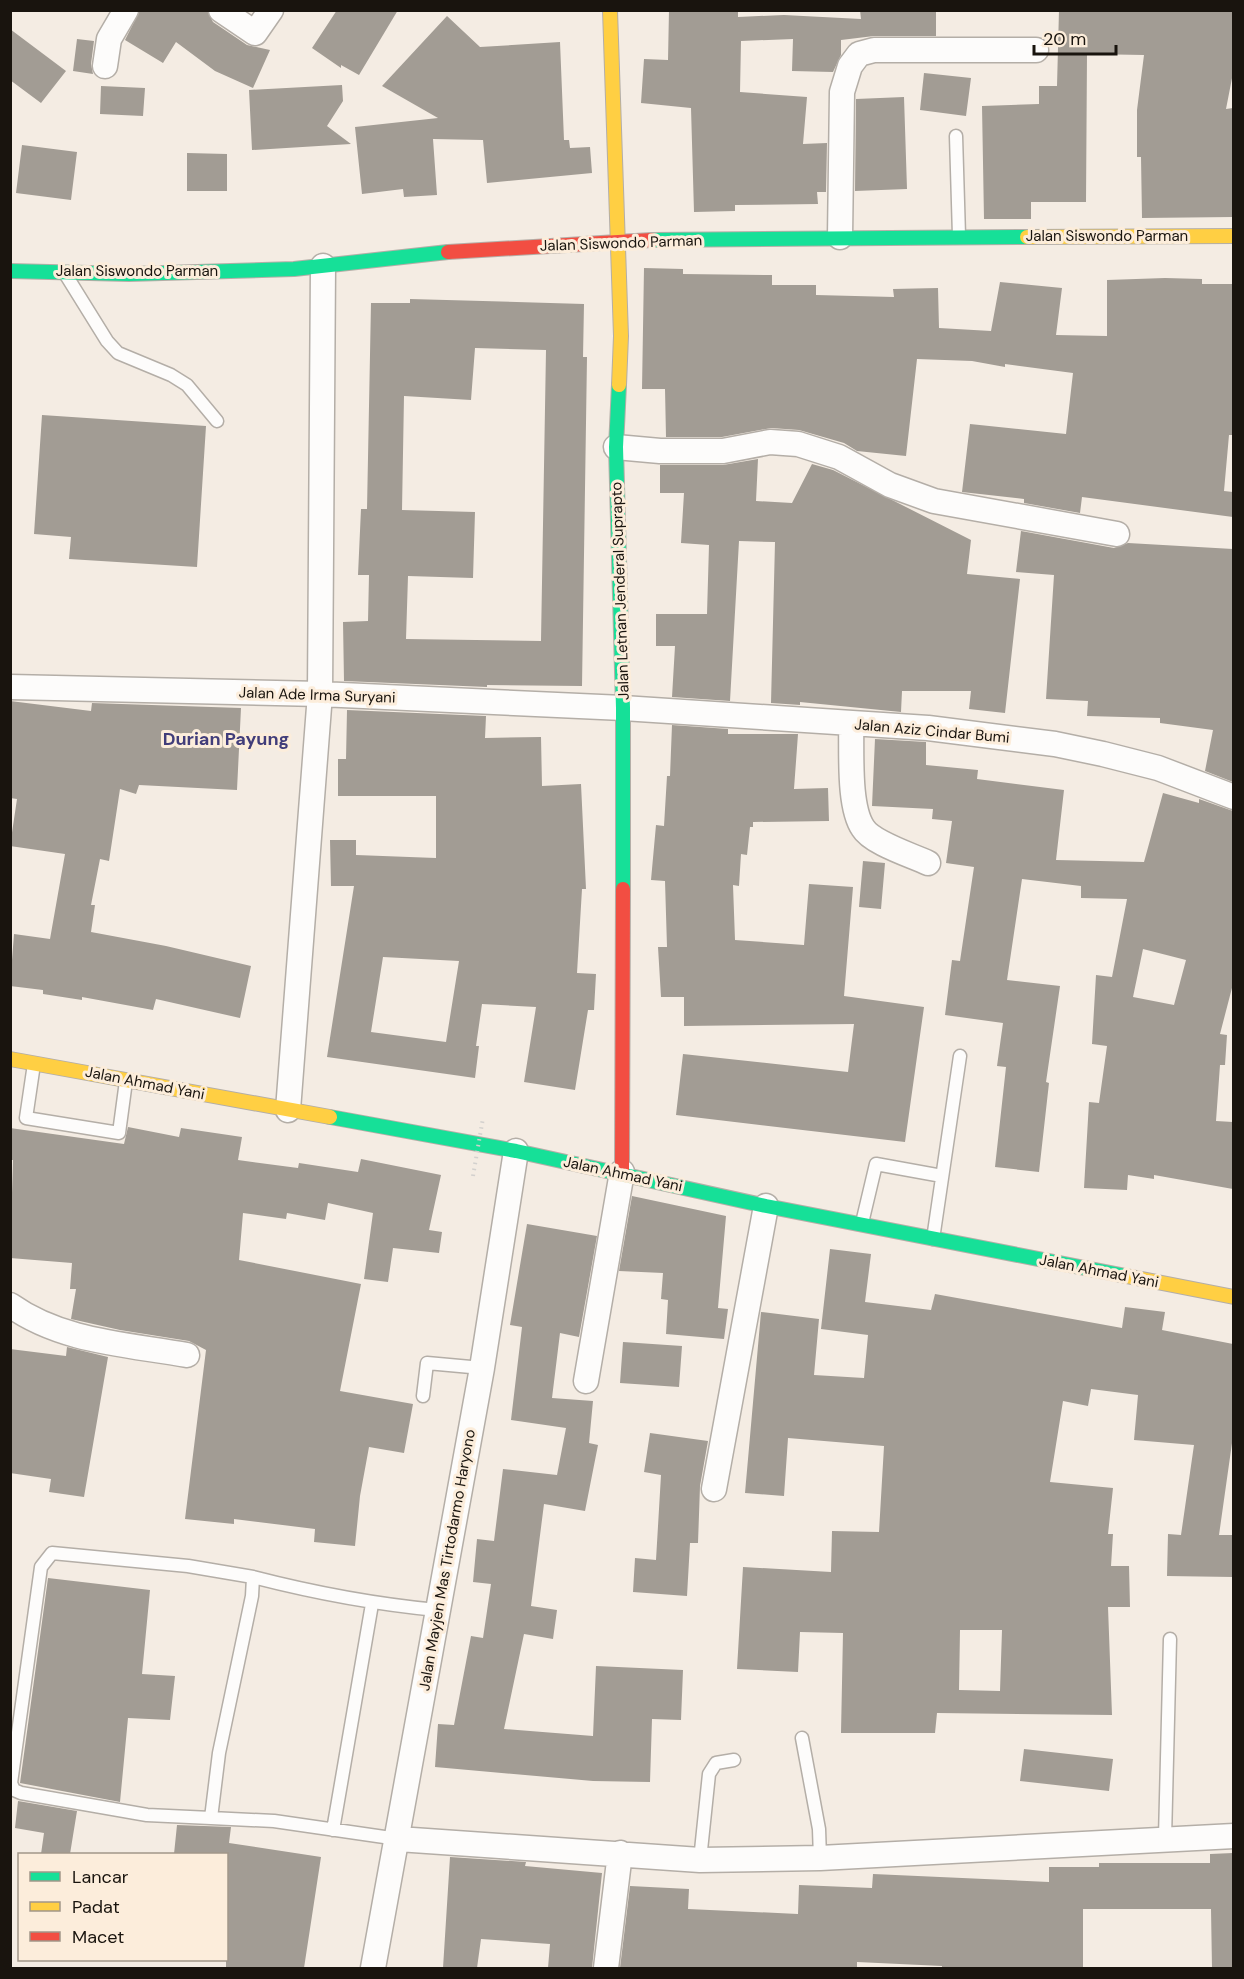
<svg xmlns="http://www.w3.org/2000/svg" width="1244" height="1979" font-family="'DM Sans',sans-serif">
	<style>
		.building { fill: #a29c94; fill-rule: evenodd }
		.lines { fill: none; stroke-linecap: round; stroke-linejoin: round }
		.lane-casing { stroke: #b4aea7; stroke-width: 15 }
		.street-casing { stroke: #b4aea7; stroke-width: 27 }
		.fast-casing { stroke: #b4aea7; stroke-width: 16 }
		.slow-casing { stroke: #b4aea7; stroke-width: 16 }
		.jam-casing { stroke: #b4aea7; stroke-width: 16 }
		.lane { stroke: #fdfcfb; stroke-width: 12 }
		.street { stroke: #fdfcfb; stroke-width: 24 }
		.fast { stroke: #16e098; stroke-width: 14 }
		.slow { stroke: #ffcf43; stroke-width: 14 }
		.jam { stroke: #f24e42; stroke-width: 14 }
		.path-bridge { stroke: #d3d1ce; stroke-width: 4; stroke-dasharray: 1.5 4.5; stroke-linecap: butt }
		.labels { text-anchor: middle; stroke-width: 6; stroke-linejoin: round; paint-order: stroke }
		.street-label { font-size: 15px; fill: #19140e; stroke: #fceddb }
		.quarter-label { font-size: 18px; font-weight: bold; fill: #413d7a; stroke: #fceddb }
	</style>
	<rect width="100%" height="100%" fill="#f4ece3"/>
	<path class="building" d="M 140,10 L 207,10 L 213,22 L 247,45 L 270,50 L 253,88 L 215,71 L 176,42 L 163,63 L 125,40 Z
		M 337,10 L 398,10 L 359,75 L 341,65 L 341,68 L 312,48 Z
		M 669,10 L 738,10 L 738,17 L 784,15 L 861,19 L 860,10 L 936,10 L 936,36 L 874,36 L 841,40 L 841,55 L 833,72 L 792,71 L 793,39 L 741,41 L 740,92 L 807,97 L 803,144 L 827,143 L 826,192 L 817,192 L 818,204 L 735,205 L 735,211 L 694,212 L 691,108 L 641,103 L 644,59 L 668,60 Z
		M 1059,10 L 1233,10 L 1233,73 L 1226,109 L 1233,108 L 1233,217 L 1142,218 L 1141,157 L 1137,157 L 1137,110 L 1144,55 L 1087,54 L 1086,202 L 1031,202 L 1031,219 L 984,219 L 982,106 L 1039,104 L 1039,86 L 1057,86 Z
		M 447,16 L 480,47 L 560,42 L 564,140 L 569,140 L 570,148 L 590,147 L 592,173 L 487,183 L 483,140 L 433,139 L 437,195 L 404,197 L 403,189 L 362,194 L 355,127 L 438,118 L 382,86 Z
		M 10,29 L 66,71 L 41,103 L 10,80 Z
		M 77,39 L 94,41 L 91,64 L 93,74 L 73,71 Z
		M 924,73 L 971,78 L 966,116 L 920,110 Z
		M 342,85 L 343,101 L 327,126 L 351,144 L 252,150 L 249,90 Z
		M 101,86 L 145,88 L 143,116 L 100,114 Z
		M 904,97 L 907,189 L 855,191 L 856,99 Z
		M 22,145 L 77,152 L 71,200 L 16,193 Z
		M 187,153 L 227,154 L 227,191 L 187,191 Z
		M 644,268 L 683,269 L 683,274 L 772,275 L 772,285 L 816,285 L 816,295 L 894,297 L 893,289 L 938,288 L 939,328 L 991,331 L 1000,282 L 1062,288 L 1056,335 L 1107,336 L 1107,280 L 1165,278 L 1202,279 L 1202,284 L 1233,284 L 1233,435 L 1229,435 L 1224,491 L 1233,492 L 1233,517 L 1082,497 L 1080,513 L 1024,503 L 1024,499 L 962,492 L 970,424 L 1066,434 L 1073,373 L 1005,364 L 1005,367 L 972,361 L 917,359 L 906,456 L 857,451 L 844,443 L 799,430 L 771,428 L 722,437 L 666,437 L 665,389 L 642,389 Z
		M 410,299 L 584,304 L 583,357 L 587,357 L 582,686 L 487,685 L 487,687 L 344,681 L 343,622 L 368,621 L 369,575 L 358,575 L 361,509 L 367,509 L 371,303 L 410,303 ZM 475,348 L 546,350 L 541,641 L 406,639 L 408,576 L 473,578 L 475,512 L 402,510 L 404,396 L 471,400 Z
		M 42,415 L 206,426 L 197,567 L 69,559 L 71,537 L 34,534 Z
		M 758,459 L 756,501 L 792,503 L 812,464 L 833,470 L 971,540 L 967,574 L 1020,579 L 1005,713 L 969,709 L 971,691 L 902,691 L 901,712 L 800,702 L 800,705 L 771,703 L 775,542 L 739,541 L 730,701 L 672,697 L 675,646 L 656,646 L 656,614 L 707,614 L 709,545 L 681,543 L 684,493 L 660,493 L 660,465 L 723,465 Z
		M 1021,531 L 1114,548 L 1128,543 L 1233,549 L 1233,782 L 1205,771 L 1213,730 L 1160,723 L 1160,718 L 1087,716 L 1088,701 L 1046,699 L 1054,575 L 1016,572 Z
		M 10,701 L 91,711 L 92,703 L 241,708 L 237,790 L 139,785 L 136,794 L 120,789 L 109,861 L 100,859 L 91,905 L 95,905 L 91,932 L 166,946 L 251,966 L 240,1018 L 156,999 L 153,1010 L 82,997 L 82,1000 L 43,994 L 43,990 L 10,986 L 14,934 L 50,939 L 65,854 L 10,846 L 17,799 L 10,798 Z
		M 347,710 L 486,716 L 485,738 L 541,737 L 542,786 L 581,784 L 586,889 L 582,889 L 577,973 L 596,974 L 594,1010 L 588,1010 L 575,1090 L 524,1082 L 536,1007 L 482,1004 L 476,1046 L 479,1046 L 475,1078 L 327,1057 L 354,886 L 331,886 L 330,840 L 356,840 L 356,855 L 436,858 L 436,796 L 338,796 L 338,759 L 346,759 ZM 383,957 L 459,961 L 446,1042 L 371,1032 Z
		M 672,725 L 728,729 L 728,734 L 798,734 L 794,789 L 828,788 L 829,821 L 753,822 L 753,827 L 750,827 L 747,855 L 741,854 L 739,886 L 733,885 L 735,940 L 804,945 L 809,884 L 853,887 L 844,996 L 924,1007 L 905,1142 L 676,1115 L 683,1054 L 848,1072 L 854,1024 L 684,1026 L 684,997 L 661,997 L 658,947 L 667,947 L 665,881 L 651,880 L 656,825 L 664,826 L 667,776 L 670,776 Z
		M 875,739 L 926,742 L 926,765 L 978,770 L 977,779 L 1064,790 L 1056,860 L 1144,862 L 1163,793 L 1199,803 L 1199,799 L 1233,811 L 1233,984 L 1220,1034 L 1227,1035 L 1225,1065 L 1220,1065 L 1216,1121 L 1233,1122 L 1233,1189 L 1154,1175 L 1154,1179 L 1128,1175 L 1127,1190 L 1084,1188 L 1089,1102 L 1099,1103 L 1107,1046 L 1092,1044 L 1096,975 L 1112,977 L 1127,899 L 1081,898 L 1081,886 L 1022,879 L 1007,980 L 1060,986 L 1046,1082 L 1049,1083 L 1039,1172 L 995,1167 L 1006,1067 L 997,1066 L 1003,1023 L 945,1015 L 952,960 L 960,961 L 974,867 L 946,863 L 952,821 L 932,819 L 933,809 L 872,806 ZM 1143,949 L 1186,960 L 1174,1005 L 1133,997 Z
		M 863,861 L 885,863 L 881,909 L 859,907 Z
		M 128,1127 L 179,1137 L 181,1128 L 242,1137 L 238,1160 L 298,1168 L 299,1163 L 358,1172 L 361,1159 L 441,1175 L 429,1230 L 442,1232 L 439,1253 L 393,1248 L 388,1282 L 364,1279 L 373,1213 L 328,1203 L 325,1220 L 287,1213 L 286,1219 L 243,1213 L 239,1260 L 361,1284 L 340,1391 L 413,1404 L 404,1453 L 369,1447 L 360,1496 L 355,1546 L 314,1542 L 315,1529 L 234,1519 L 234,1524 L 185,1519 L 206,1350 L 189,1341 L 120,1330 L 71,1319 L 76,1289 L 70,1289 L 72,1263 L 10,1258 L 13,1160 L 10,1160 L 10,1128 L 124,1144 Z
		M 632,1196 L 726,1216 L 718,1308 L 728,1309 L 724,1339 L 666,1334 L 668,1300 L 661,1299 L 663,1273 L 619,1271 Z
		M 527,1224 L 597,1236 L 579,1337 L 560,1333 L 552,1398 L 593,1401 L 589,1443 L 598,1445 L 585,1511 L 544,1504 L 531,1606 L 557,1610 L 553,1639 L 524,1634 L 504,1729 L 593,1736 L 596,1666 L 683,1670 L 681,1720 L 652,1719 L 650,1782 L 593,1781 L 435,1767 L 438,1724 L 454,1725 L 471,1636 L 483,1638 L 491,1584 L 473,1582 L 477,1539 L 494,1541 L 503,1469 L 557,1475 L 566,1428 L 511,1420 L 522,1327 L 510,1325 Z
		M 830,1249 L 871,1254 L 865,1302 L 931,1310 L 935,1294 L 1122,1328 L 1125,1307 L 1165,1312 L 1162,1330 L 1233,1344 L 1233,1436 L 1219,1535 L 1233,1535 L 1233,1577 L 1167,1576 L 1168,1534 L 1181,1535 L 1194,1445 L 1134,1440 L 1138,1395 L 1091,1389 L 1088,1406 L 1063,1401 L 1050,1482 L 1113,1488 L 1108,1534 L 1113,1534 L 1111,1566 L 1129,1566 L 1130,1607 L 1108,1607 L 1112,1715 L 937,1713 L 935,1733 L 841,1733 L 843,1633 L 800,1632 L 798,1672 L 737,1669 L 743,1567 L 831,1572 L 832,1531 L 879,1532 L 884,1446 L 788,1438 L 784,1496 L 745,1493 L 761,1312 L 819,1319 L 814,1375 L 864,1378 L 868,1335 L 821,1329 ZM 960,1630 L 1002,1630 L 1000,1691 L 959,1690 Z
		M 623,1342 L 682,1346 L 679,1387 L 620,1383 Z
		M 67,1347 L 108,1357 L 84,1497 L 49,1492 L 51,1479 L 10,1473 L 10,1349 L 66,1356 Z
		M 650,1433 L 708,1441 L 700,1486 L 698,1543 L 690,1543 L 687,1596 L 633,1592 L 635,1558 L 656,1560 L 661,1475 L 644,1472 Z
		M 48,1578 L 150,1590 L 142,1674 L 175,1676 L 170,1720 L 128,1718 L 120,1802 L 20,1783 Z
		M 1024,1749 L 1113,1759 L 1109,1791 L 1020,1781 Z
		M 18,1801 L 77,1811 L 70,1854 L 41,1854 L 44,1833 L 15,1828 Z
		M 177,1825 L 231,1827 L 229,1843 L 321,1857 L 304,1968 L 226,1968 L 226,1854 L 174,1854 Z
		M 1233,1853 L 1233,1968 L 1212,1968 L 1211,1909 L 1083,1909 L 1083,1968 L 942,1968 L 942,1966 L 857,1962 L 857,1968 L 620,1968 L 630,1886 L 689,1889 L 688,1909 L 798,1914 L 799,1885 L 872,1888 L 873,1874 L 1049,1882 L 1049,1867 L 1099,1867 L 1099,1863 L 1210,1863 L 1210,1854 Z
		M 450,1857 L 526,1862 L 525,1866 L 602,1873 L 592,1968 L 548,1968 L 550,1944 L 481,1939 L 477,1968 L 443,1968 Z"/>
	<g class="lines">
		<g class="lane-casing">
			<path id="lane" d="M 956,136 L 959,236
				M 66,275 L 107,341 L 118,353 L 171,375 L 187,385 L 217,421
				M 34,1064 L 26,1118 L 119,1133 L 126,1081
				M 862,1223 L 876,1164 L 942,1176
				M 933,1239 L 960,1056
				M 423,1396 L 427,1363 L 482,1368
				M 253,1577 C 315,1593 374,1604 437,1610
				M 802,1738 L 819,1829 L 820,1858
				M 211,1818 L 147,1815 L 21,1793 L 14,1790 L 11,1783 L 41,1567 L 52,1553 L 188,1566 L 253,1577 L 252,1596 L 219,1753 L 211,1818 L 274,1821 L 398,1839
				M 333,1830 L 372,1604
				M 1165,1838 L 1170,1639
				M 700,1860 L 709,1774 L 716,1763 L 734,1760"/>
		</g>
		<g class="street-casing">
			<path id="street" d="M 221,10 L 255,33 L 271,10
				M 105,66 L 109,39 L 126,10
				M 840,237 L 842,92 L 850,66 L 859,54 L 874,50 L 1036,50
				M 616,447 L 660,451 L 723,451 L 770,442 L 798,444 L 839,457 L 890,485 L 934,501 L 1117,534
				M 10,687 L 320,694 L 623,708 L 928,728 L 1055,744 L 1103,754 L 1158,768 L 1234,797
				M 851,724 C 852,751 848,806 863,828 C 872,843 911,855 928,863
				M 288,1110 L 320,694 L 323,266
				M 10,1305 C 62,1342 126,1344 187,1355
				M 586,1381 L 622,1172
				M 714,1489 L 766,1206
				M 398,1839 L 700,1860 L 820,1858 L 1234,1836
				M 373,1968 L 482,1368 L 516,1151
				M 606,1968 L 620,1853"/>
		</g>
		<g class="fast-casing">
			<path id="fast" d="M 652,240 L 1027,237
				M 10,271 L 129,274 L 294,269 L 448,252
				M 619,385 L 616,447 L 623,708 L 623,889
				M 330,1117 L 516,1151 L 766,1206 L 1126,1276"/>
		</g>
		<g class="slow-casing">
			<path id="slow" d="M 610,10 L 621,336 L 619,385
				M 1027,237 L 1234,236
				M 10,1059 L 330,1117
				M 1126,1276 L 1234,1297"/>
		</g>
		<g class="jam-casing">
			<path id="jam" d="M 448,252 L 652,240
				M 622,1172 L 623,889"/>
		</g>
		<use href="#lane" class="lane"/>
		<use href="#street" class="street"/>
		<use href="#fast" class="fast"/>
		<use href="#slow" class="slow"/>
		<use href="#jam" class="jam"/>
		<path class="path-bridge" d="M 473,1176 L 483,1118"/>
	</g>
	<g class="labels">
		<g class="street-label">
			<text x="1107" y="241">Jalan Siswondo Parman</text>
			<text transform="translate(621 243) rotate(-2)" y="5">Jalan Siswondo Parman</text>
			<text x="137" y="276">Jalan Siswondo Parman</text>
			<text transform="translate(620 591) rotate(-92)" y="5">Jalan Letnan Jenderal Suprapto</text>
			<text transform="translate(317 695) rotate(2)" y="5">Jalan Ade Irma Suryani</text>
			<text transform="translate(932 731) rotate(5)" y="5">Jalan Aziz Cindar Bumi</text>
			<text transform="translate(145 1083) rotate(11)" y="5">Jalan Ahmad Yani</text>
			<text transform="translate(623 1174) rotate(12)" y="5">Jalan Ahmad Yani</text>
			<text transform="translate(1099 1271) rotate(11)" y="5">Jalan Ahmad Yani</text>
			<text transform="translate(447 1560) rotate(-80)" y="5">Jalan Mayjen Mas Tirtodarmo Haryono</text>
		</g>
		<g class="quarter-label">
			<text x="226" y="745">Durian Payung</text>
		</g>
	</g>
	<rect width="1244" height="1979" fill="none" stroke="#19140e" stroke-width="24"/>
	<rect x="18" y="1853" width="210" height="108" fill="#fceddb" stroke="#a19689" stroke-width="1.5"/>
	<rect x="30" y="1872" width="30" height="9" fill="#16e098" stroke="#a19689" stroke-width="1.5"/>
	<text x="72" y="1883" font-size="18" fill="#19140e">Lancar</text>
	<rect x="30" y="1902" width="30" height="9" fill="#ffcf43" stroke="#a19689" stroke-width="1.5"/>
	<text x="72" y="1913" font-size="18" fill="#19140e">Padat</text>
	<rect x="30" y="1932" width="30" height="9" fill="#f24e42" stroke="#a19689" stroke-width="1.5"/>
	<text x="72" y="1943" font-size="18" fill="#19140e">Macet</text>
	<path d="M1034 45v9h82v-9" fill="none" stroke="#19140e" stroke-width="3"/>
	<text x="1043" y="45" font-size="18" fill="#19140e" stroke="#fceddb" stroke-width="4.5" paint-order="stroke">20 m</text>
</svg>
